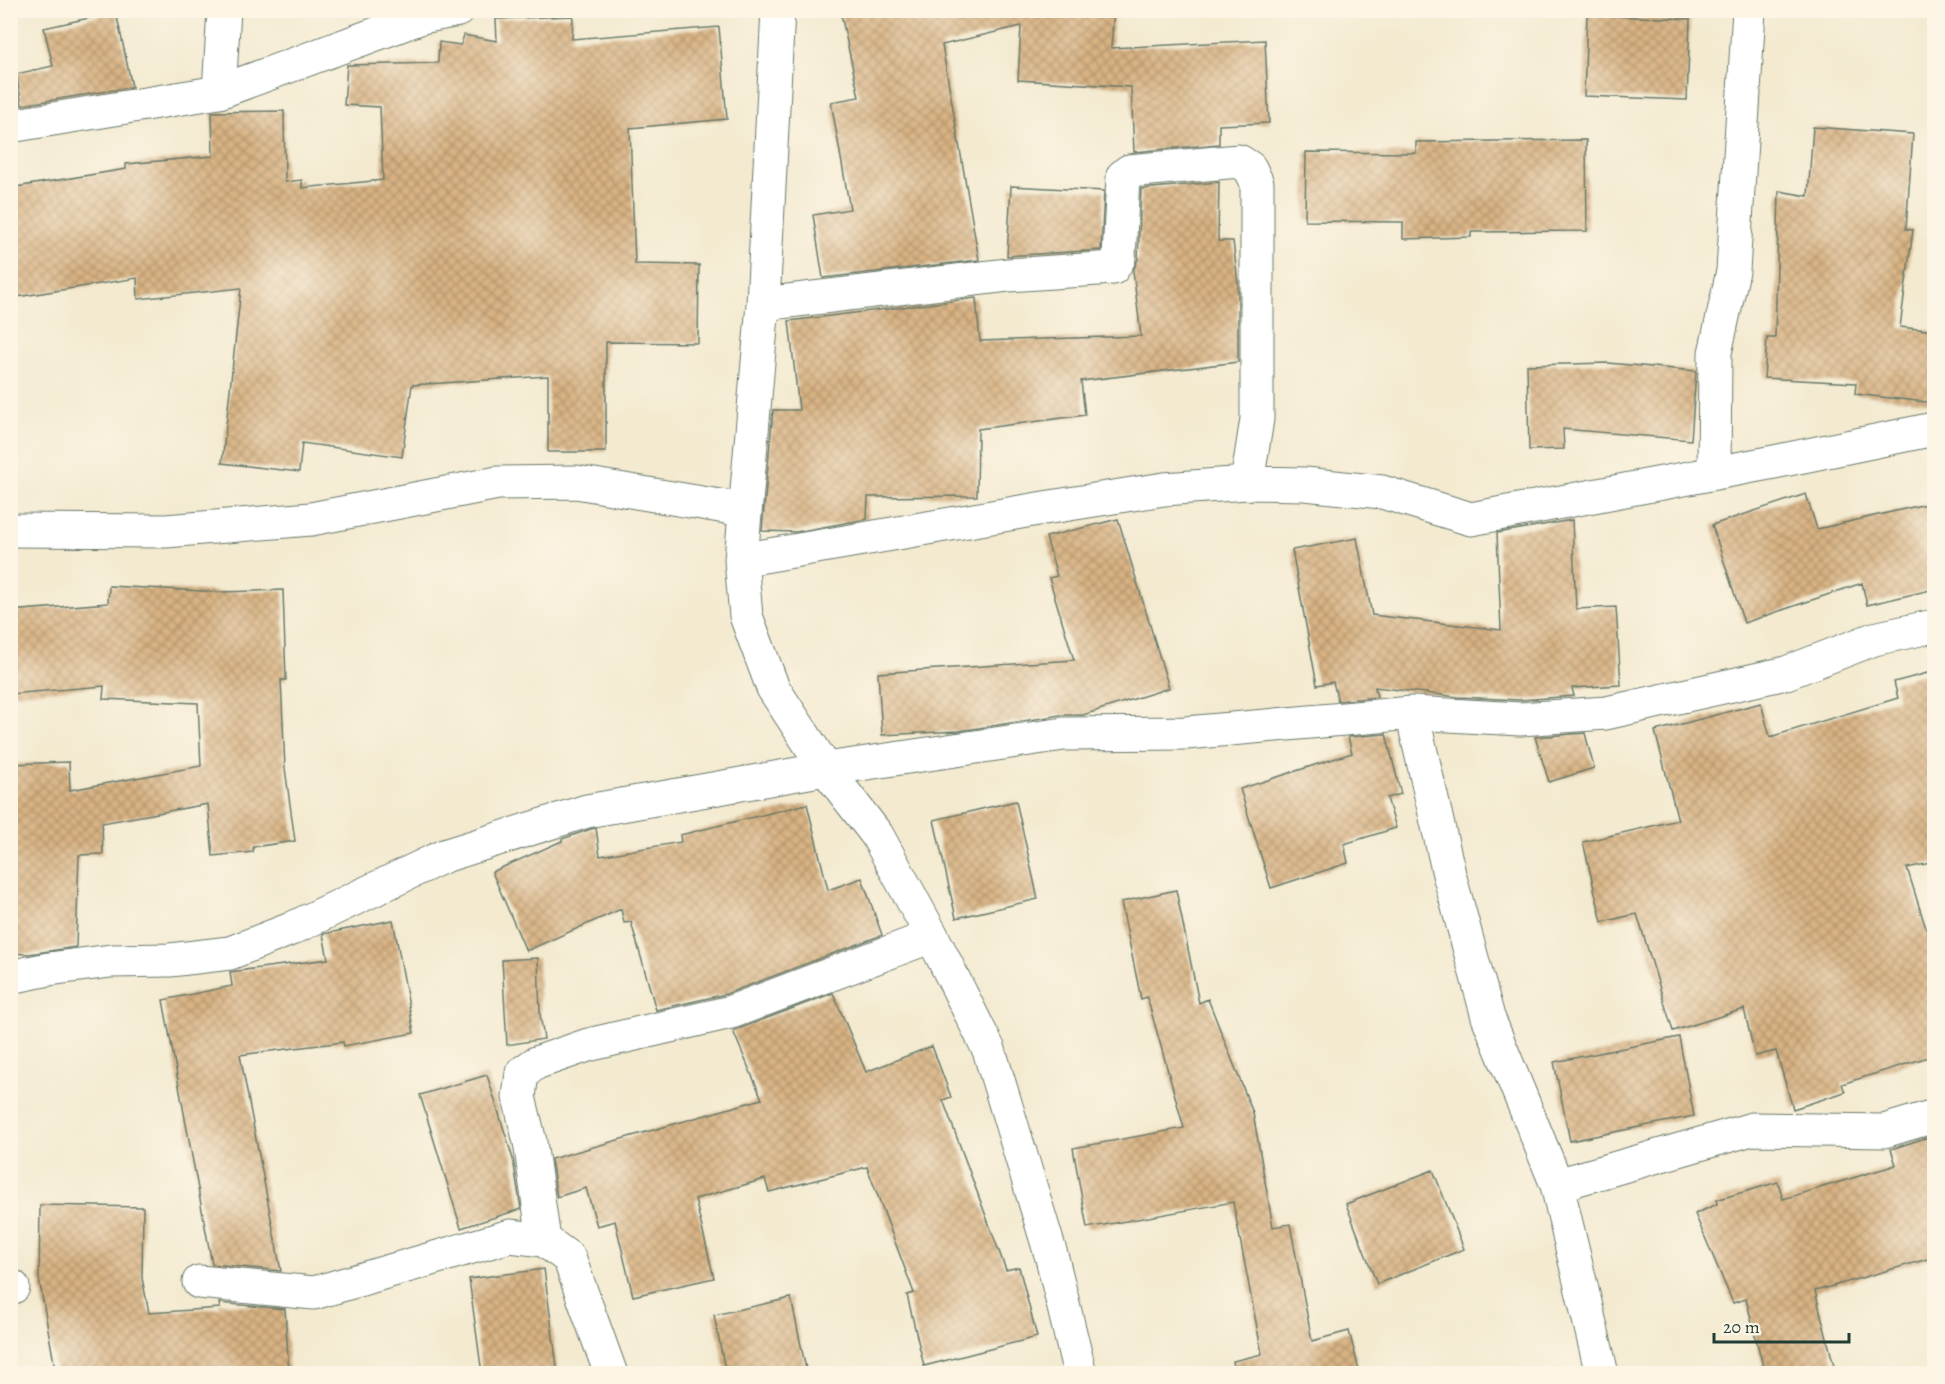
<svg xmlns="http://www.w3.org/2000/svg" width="1945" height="1384" font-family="Alegreya,serif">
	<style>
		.building { fill: url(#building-cross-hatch) }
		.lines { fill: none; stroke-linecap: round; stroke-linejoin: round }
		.minor-casing { stroke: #697a6b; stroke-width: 35 }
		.minor { stroke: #fff; stroke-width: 33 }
	</style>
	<defs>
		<pattern id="building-cross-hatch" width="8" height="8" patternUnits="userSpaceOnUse" patternTransform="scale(1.5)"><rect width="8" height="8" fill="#d9b383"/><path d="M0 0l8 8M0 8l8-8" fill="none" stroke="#af936c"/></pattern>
	</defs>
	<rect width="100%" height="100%" fill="#fcf5e5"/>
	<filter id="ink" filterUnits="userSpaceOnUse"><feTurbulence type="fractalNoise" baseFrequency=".0167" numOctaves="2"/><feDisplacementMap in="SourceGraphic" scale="12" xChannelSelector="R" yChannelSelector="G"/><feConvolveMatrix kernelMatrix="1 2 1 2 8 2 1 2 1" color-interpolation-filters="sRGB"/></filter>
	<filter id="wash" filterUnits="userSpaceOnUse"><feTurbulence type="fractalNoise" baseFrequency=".008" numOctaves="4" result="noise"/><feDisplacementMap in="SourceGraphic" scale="24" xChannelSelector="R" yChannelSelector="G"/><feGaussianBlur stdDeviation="1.35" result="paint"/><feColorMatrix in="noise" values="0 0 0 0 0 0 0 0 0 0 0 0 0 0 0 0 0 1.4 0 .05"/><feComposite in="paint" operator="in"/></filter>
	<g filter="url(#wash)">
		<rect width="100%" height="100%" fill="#f3ead0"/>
		<g id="blocks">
			<path class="building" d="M 840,10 L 1114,10 L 1111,48 L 1265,40 L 1269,123 L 1219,125 L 1219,144 L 1134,152 L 1131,87 L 1018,80 L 1021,26 L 942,45 L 979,260 L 823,278 L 813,215 L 850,209 L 831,102 L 859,97 Z
				M 116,12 L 132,87 L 22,105 L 16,74 L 53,66 L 44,28 Z
				M 1587,15 L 1690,19 L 1687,100 L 1584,96 Z
				M 573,16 L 572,39 L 719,27 L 727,119 L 630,128 L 635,264 L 699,265 L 698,343 L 606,342 L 606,452 L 548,452 L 548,376 L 412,385 L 402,457 L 302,443 L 299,472 L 222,463 L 241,288 L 138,299 L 137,278 L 10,298 L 10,188 L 126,169 L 126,164 L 213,156 L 212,112 L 284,111 L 285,182 L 302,180 L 302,188 L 383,180 L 380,107 L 344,105 L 347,65 L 438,63 L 439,42 L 461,45 L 464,35 L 497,41 L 496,19 Z
				M 1813,127 L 1913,134 L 1906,229 L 1913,230 L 1900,327 L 1935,331 L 1935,403 L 1855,394 L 1856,383 L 1764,378 L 1767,338 L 1775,338 L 1779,191 L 1808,196 Z
				M 1586,140 L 1587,231 L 1471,232 L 1471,237 L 1403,239 L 1403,222 L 1305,221 L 1306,152 L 1416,153 L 1416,142 Z
				M 1219,182 L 1218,241 L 1233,241 L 1238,283 L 1238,362 L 1081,381 L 1085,415 L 978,429 L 977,496 L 868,497 L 867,519 L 796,532 L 762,531 L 773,410 L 799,410 L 789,321 L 976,298 L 980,341 L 1141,336 L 1133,271 L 1138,259 L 1141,189 Z
				M 1011,186 L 1104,191 L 1101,250 L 1007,256 Z
				M 1608,363 L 1696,371 L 1691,440 L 1563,429 L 1564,449 L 1529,450 L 1527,365 Z
				M 1806,494 L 1817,529 L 1935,502 L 1935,589 L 1867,605 L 1862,583 L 1744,623 L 1712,525 Z
				M 1118,519 L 1169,688 L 1083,715 L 1061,715 L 959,731 L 882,735 L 878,673 L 1074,660 L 1049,578 L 1057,576 L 1046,537 Z
				M 1572,520 L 1576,609 L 1616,607 L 1621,685 L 1572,688 L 1574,696 L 1520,700 L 1458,697 L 1375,687 L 1377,697 L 1338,701 L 1333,682 L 1317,685 L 1292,550 L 1357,538 L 1372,615 L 1501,630 L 1497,533 Z
				M 109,586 L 221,592 L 283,590 L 286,680 L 281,680 L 285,768 L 295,841 L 253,847 L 253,852 L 213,856 L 208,804 L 102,823 L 103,854 L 79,855 L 76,947 L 29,954 L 10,953 L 10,764 L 69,762 L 70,790 L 201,766 L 198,703 L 103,699 L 104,686 L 10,694 L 10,611 L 108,603 Z
				M 1935,671 L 1935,862 L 1907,868 L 1935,957 L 1935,1055 L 1842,1084 L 1845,1092 L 1793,1109 L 1776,1051 L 1755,1056 L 1744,1009 L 1673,1031 L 1637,914 L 1602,922 L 1583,842 L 1678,820 L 1655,731 L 1761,703 L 1770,737 L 1898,698 L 1894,682 Z
				M 1585,733 L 1594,768 L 1549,782 L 1535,737 Z
				M 1386,734 L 1401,794 L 1387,798 L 1396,828 L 1344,844 L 1348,863 L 1271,888 L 1240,789 L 1352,753 L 1348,737 Z
				M 1016,801 L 1038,899 L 956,918 L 934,820 Z
				M 807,804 L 828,890 L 862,878 L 882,935 L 726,994 L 656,1010 L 631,922 L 624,923 L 621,909 L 526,951 L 492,872 L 562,841 L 562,839 L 591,829 L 596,828 L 600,856 L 681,842 L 680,835 Z
				M 1176,890 L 1199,1003 L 1208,999 L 1253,1113 L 1273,1227 L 1290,1224 L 1312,1341 L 1349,1331 L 1360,1374 L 1235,1374 L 1233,1361 L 1262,1354 L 1233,1202 L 1087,1228 L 1073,1148 L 1184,1128 L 1147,997 L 1141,999 L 1121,902 Z
				M 393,920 L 414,1033 L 344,1046 L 343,1042 L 240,1055 L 281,1271 L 212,1264 L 163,1000 L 232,986 L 230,972 L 328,959 L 323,934 Z
				M 538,958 L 540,1014 L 544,1039 L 507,1045 L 502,960 Z
				M 833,993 L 866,1072 L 932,1046 L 951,1097 L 943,1100 L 1006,1270 L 1019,1267 L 1037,1337 L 924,1366 L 907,1295 L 914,1293 L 867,1167 L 769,1192 L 765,1179 L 695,1199 L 714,1278 L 633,1296 L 615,1221 L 597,1226 L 586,1188 L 557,1197 L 551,1159 L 762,1099 L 733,1031 Z
				M 1679,1037 L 1694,1116 L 1570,1141 L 1554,1062 Z
				M 487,1075 L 513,1159 L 521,1209 L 461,1228 L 420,1095 Z
				M 1935,1135 L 1935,1257 L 1815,1291 L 1836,1374 L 1765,1374 L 1746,1299 L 1733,1303 L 1695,1214 L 1717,1204 L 1716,1200 L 1778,1182 L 1783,1199 L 1896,1165 L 1891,1149 Z
				M 1433,1170 L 1464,1249 L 1377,1284 L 1346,1204 Z
				M 40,1205 L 143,1207 L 142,1278 L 149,1313 L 220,1308 L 219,1303 L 285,1309 L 289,1374 L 56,1374 L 39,1279 Z
				M 544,1269 L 558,1374 L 482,1374 L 469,1279 Z
				M 791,1298 L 807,1374 L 726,1374 L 714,1315 Z"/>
		</g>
	</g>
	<g filter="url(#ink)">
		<use href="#blocks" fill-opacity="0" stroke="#697a6b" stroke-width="1.5"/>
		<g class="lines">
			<g class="minor-casing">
				<path id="minor" d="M 778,10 L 763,304 L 741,560 L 746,616 L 773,688 L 826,769 L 877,835 L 932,936 L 989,1050 L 1052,1258 L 1080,1374
					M 219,92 L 224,10
					M 10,126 L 219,92 L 422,17 L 458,10
					M 763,304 L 1008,275 L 1113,268 L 1119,258 L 1123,176 L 1129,171 L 1239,161 L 1250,168 L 1257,183 L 1257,419 L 1247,483
					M 1714,473 L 1715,353 L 1733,271 L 1749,10
					M 10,530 L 166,531 L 311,519 L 498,483 L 576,482 L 744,510
					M 741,560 L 1044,508 L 1164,489 L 1247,483 L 1305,484 L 1382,492 L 1471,519 L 1774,462 L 1934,429
					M 1412,713 L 1449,874 L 1488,1017 L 1557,1185 L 1602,1374
					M 10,977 L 49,969 L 111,961 L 170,960 L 230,953 L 291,929 L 444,856 L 587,811 L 826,769 L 1064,734 L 1186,733 L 1412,713 L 1520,719 L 1606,713 L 1786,673 L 1874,639 L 1934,626
					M 1557,1185 L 1752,1129 L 1884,1131 L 1934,1116
					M 544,1240 L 530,1142 L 519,1097 L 522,1073 L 536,1063 L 588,1045 L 731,1012 L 932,936
					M 199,1282 L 314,1293 L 510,1236 L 544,1240 L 569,1258 L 611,1374
					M 10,1288 L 13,1287"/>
			</g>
			<use href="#minor" class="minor"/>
		</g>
	</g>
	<rect width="1945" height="1384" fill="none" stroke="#fcf5e5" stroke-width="36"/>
	<path d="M1714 1333v9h135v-9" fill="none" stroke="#1f3d34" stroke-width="3"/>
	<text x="1723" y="1333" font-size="18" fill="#1f3d34" stroke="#fcf5e5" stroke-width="4.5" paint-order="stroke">20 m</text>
</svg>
